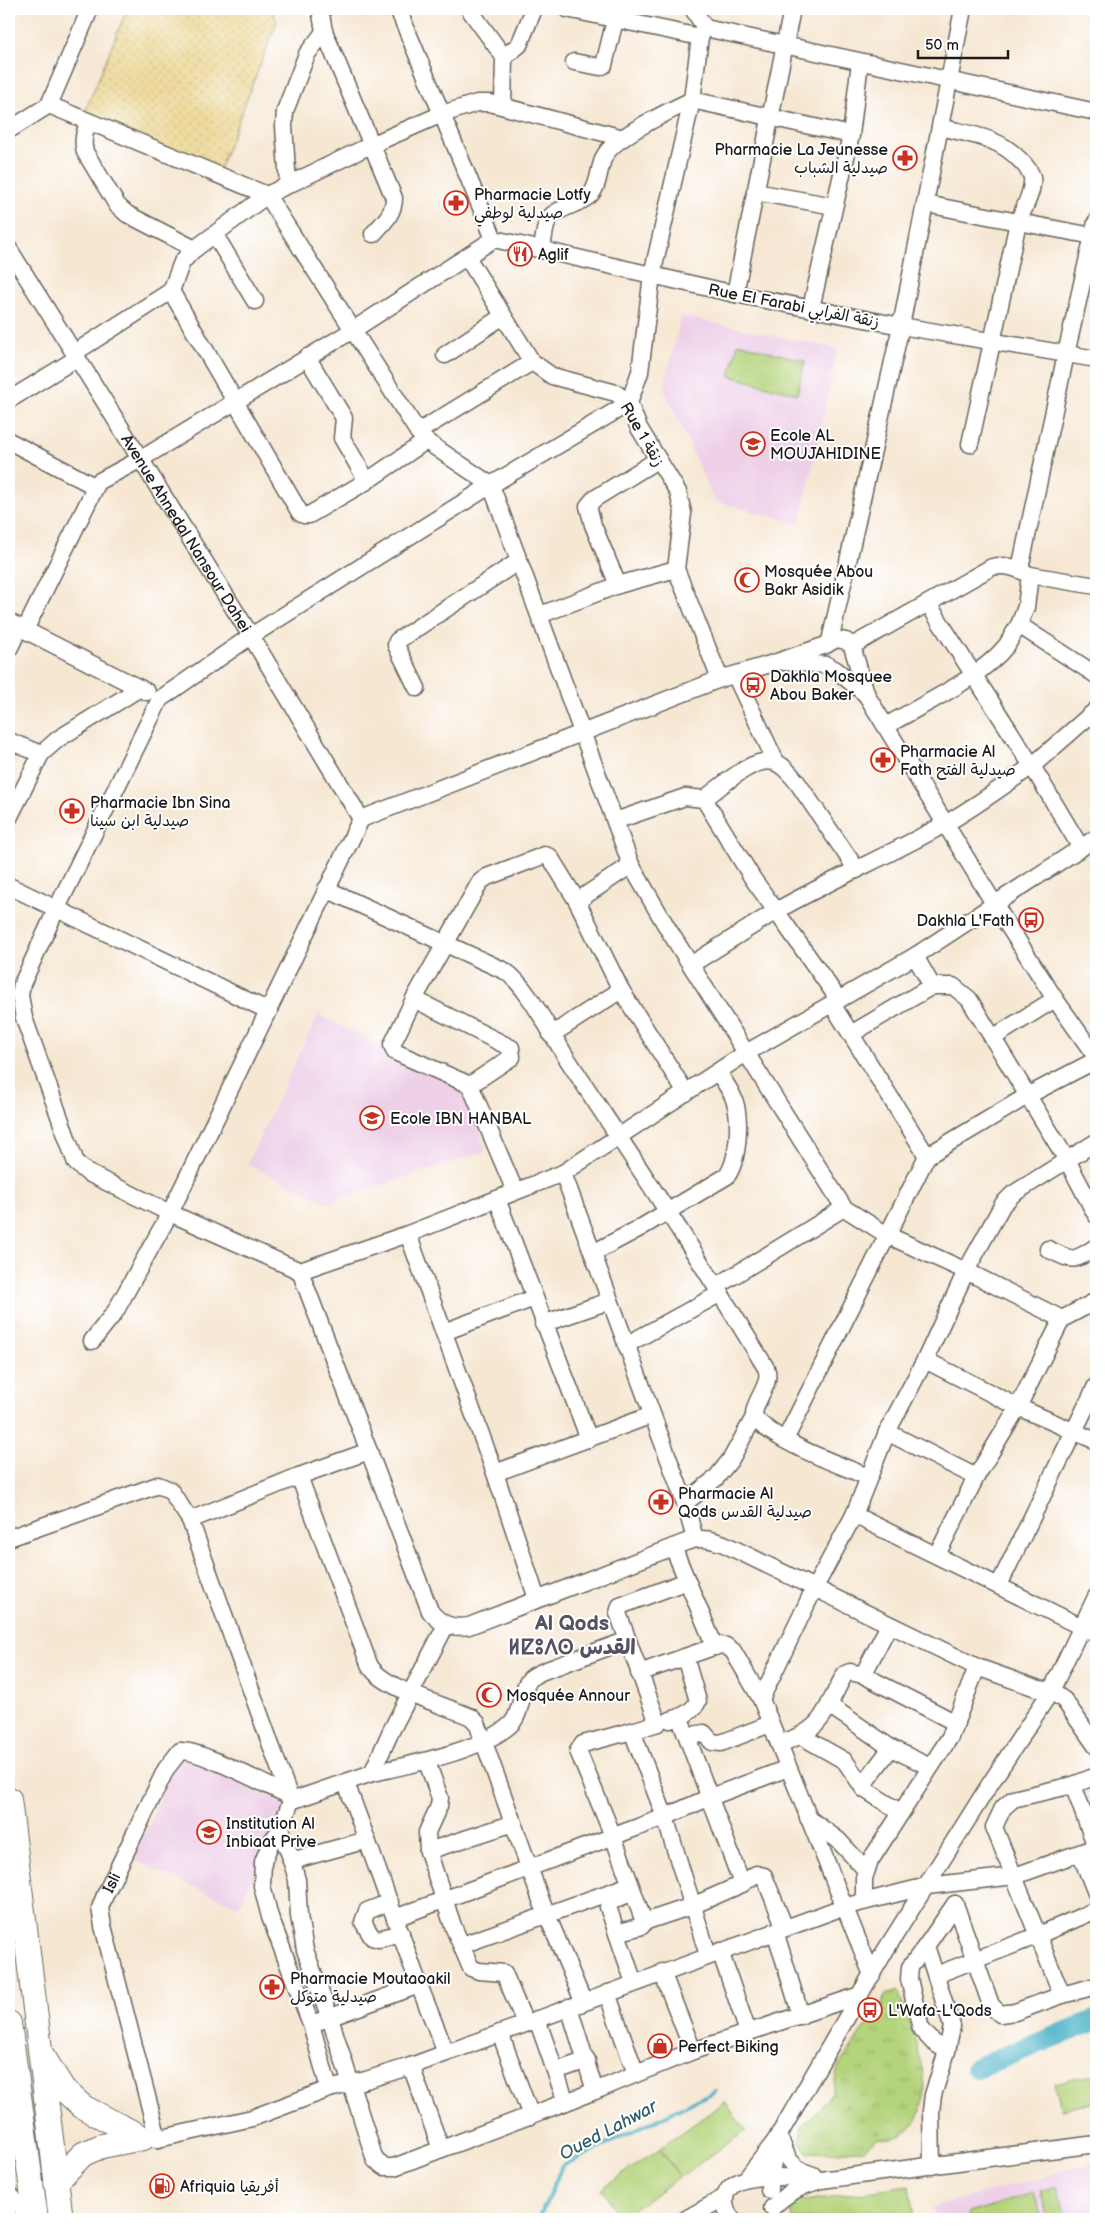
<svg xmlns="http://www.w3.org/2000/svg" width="1105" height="2228" font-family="'Balsamiq Sans','Playpen Sans Arabic','Noto Sans Tifinagh',sans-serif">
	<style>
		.built { fill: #eed0e8 }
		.green { fill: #b4d37a; stroke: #68784b }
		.sand { fill: url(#sand-dots); stroke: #857b5d }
		.park { fill: url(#park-tufts); stroke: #68784b }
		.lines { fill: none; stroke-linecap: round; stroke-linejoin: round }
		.stream { stroke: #47b0c6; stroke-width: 4 }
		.river { stroke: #47b0c6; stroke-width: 21 }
		.minor-casing { stroke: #68635c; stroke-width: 19 }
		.highway-casing { stroke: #68635c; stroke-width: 26 }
		.minor { stroke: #fff; stroke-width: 16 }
		.highway { stroke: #fff; stroke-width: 24 }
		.labels { text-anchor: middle; stroke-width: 4; stroke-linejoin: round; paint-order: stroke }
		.poi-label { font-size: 16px; fill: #1c1c1c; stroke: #fff; text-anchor: start }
		.street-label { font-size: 16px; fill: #1c1c1c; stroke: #fff }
		.water-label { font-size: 18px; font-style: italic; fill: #2f5f68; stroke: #fff }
		.district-label { font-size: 21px; font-weight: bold; fill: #565262; stroke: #fff }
	</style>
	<defs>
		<pattern id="sand-dots" width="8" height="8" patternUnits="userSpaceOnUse" patternTransform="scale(1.25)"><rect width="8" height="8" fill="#eeda9e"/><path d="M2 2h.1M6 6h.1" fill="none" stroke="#ccba88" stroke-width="1.8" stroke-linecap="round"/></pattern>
		<pattern id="park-tufts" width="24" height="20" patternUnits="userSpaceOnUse" patternTransform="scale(1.25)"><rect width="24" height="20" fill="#b4d37a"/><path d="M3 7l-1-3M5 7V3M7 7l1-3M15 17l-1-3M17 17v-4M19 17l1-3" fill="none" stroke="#9ab569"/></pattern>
	</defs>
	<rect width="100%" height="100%" fill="#fff"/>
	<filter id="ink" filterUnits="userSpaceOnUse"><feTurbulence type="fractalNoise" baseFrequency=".02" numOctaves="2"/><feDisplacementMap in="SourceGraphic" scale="10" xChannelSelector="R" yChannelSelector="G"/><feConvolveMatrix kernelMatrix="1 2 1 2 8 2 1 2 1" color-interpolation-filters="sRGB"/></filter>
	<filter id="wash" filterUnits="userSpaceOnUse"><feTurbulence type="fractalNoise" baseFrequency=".0096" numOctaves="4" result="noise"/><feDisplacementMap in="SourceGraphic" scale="20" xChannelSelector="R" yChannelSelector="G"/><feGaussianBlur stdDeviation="1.12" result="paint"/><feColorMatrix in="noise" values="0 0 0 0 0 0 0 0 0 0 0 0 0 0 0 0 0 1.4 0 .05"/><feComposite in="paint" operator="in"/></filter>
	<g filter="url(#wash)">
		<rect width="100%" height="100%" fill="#f6e7d3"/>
		<path class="built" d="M 681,316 L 838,349 L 800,524 L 714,501 L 664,388 Z
			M 318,1015 L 464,1086 L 486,1151 L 328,1203 L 247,1164 Z
			M 179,1757 L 285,1804 L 239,1907 L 133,1860 Z
			M 1096,2162 L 1096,2219 L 936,2219 L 933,2207 Z"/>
		<path class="green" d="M 738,343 L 805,361 L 797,394 L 730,376 Z
			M 1096,2074 L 1096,2102 L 1061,2110 L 1055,2083 Z
			M 725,2102 L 746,2131 L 680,2177 L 660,2148 Z
			M 659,2149 L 680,2177 L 621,2218 L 601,2189 Z
			M 909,2186 L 914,2219 L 793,2219 L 790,2203 Z
			M 1057,2187 L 1066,2217 L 1048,2219 L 1040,2192 Z
			M 1034,2193 L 1042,2219 L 970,2219 L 968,2213 Z"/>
		<path class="sand" d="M 127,9 L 271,9 L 277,22 L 219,170 L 84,114 Z"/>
		<path class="park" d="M 898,1991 C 911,2025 940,2096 912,2127 C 902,2138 893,2140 878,2137 L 864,2149 L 829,2153 L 809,2152 L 799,2141 L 802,2126 L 819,2109 L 832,2092 L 838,2067 L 862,2031 L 882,2010 L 885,1995 Z"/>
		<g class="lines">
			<path class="stream" d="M 539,2219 L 562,2166 L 716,2091"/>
			<path class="river" d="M 976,2068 L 1096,2020"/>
		</g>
	</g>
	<g filter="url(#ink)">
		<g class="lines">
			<g class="minor-casing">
				<g id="minor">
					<path d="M 90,9 L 49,105 L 267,195 L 418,432 L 426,441 L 491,485 L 631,865 L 668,929 L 844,1208 L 887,1235 L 966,1271 L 1062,1319 L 1018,1407 L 976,1477"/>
					<path d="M 320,9 L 324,31 L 394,198 C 394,214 383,223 373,234"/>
					<path d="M 398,9 L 494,239"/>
					<path d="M 469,9 L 504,57 L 503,106"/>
					<path d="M 567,9 L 700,37"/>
					<path d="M 693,9 L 705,28 L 700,37 L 692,100 L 652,275 L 640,372 L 629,403 L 491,485 L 251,636 L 160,699 L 56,910 L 22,984 L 20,995 L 24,1018 L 76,1163 L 88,1173 L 170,1213 L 300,1271 L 408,1234 L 563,1173 L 746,1053 L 915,956 L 1096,838"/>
					<path d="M 705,28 L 1096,112"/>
					<path d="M 504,57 L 519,45 L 534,9"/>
					<path d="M 574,62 L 600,67 L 604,65 L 615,20"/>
					<path d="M 89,122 C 84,133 82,140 85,152 L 117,205 L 127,214 L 195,249"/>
					<path d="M 9,130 L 49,105"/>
					<path d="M 288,185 L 284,126 L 285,111 L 307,54 L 321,36 L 324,31"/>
					<path d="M 755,192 L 834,206"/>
					<path d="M 926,204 L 1018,222 C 1023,210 1034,191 1032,177 C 1030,171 1025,165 1021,161 C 998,136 971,135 940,127"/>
					<path d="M 215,235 L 255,301"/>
					<path d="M 494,239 L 735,294 L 901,326 L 1096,359"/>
					<path id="s1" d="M 9,249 L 251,636 L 361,819"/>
					<path d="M 541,250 C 544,241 544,229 548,220 C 553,209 581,204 590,195 C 600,185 598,167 605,155 C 616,136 671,110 692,100 L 851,135"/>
					<path d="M 467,257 L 532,362 L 552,376 L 616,393 L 629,403 L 639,428 L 678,492 L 683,513 L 676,569 L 720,679"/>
					<path d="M 171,291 L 300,513 L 304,515 L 309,515 L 367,481 L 426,441"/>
					<path d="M 735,294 L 792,9"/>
					<path d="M 811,308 L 851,135 L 860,62"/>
					<path d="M 74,353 L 171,291 L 182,262 L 192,251 L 267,195 L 371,145 L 442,114 L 477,103 L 490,103 L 623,138"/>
					<path d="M 445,355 L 503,316"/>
					<path d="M 307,357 L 344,418 L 342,438 L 367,481"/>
					<path d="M 9,400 L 77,358"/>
					<path d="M 418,432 L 532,362"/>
					<path d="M 9,441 L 94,486"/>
					<path d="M 970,444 L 1018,222 L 1093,236"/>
					<path d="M 1020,569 L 1066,354 L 1096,222"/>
					<path d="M 1030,575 L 1026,607 L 1019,625 L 1096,675"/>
					<path d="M 618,585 L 593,525 L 588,506 L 594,499 L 657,460"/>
					<path d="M 929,605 L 1032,766 L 1096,710"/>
					<path d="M 540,615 L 618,585 L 676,569"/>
					<path d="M 9,622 L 147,692"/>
					<path d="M 25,630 L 98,482 L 141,459 L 353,330 L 494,239"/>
					<path d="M 830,641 L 901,326 L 963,9"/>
					<path d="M 852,646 L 992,567 C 1006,564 1017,568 1030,575 L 1096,586"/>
					<path d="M 9,649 L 20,627"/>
					<path d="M 784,662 L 827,665 L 836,670 L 867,695"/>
					<path d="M 735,675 L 776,762"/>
					<path d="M 417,688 L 396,645 L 397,641 L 519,561"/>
					<path d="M 886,726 C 923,704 981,678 1007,645 C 1011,638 1015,631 1019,625"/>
					<path d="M 9,741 L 41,754"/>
					<path d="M 704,799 C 721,787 753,756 774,762 C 784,765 791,775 797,782 L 857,870"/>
					<path d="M 9,818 L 41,754 L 58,739 L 140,688"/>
					<path d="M 615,821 L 685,797 L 704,799 L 753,879 L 776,911 C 830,880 888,856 943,825 C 974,808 1003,786 1032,766 L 1081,848"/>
					<path d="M 9,886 L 269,1011"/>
					<path d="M 326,889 L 505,971 C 527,985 552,1036 568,1060 C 635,1162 703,1263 766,1368 C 773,1384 753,1400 754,1417 C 776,1443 836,1463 868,1477"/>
					<path d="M 577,901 L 631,865"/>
					<path d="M 692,964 L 776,911 L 839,1000"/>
					<path d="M 932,986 L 953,986 L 969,999 L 1067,1160 L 1096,1215"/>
					<path d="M 621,990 L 686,1093"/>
					<path d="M 414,999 L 392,1045 L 395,1052 L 470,1085 L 515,1191"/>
					<path d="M 851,1034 L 932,986 L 915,956"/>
					<path d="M 994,1037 L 1055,999"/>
					<path d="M 470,1085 L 512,1057 L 511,1048 L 414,999 L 480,882 L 487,877 L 545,855 L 550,857 L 577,901 L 621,990 L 551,1035"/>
					<path d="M 927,1156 L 1027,1096 L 1096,1060"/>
					<path d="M 563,1173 L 685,1503 L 695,1539"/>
					<path d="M 497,1199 L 589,1439"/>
					<path d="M 408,1234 L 495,1473 L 537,1599"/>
					<path d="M 1048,1249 C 1073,1261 1072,1263 1096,1247"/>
					<path d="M 593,1253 L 640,1228 L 727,1176 C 739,1159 741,1118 734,1099 C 730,1089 723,1080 718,1072"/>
					<path d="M 300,1271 L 430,1611 C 440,1624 452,1629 469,1626 L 686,1542 C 700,1537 710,1539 724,1544 L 977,1667 L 1039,1689 L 1051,1691 L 1064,1700 L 1096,1746"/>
					<path d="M 717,1286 L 844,1208"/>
					<path d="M 1062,1319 L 1096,1301"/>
					<path d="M 543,1324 L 609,1301"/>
					<path d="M 444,1332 L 534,1298"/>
					<path d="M 92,1341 L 115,1312 L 170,1213 L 361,819 L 720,679 L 777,662 L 826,645 L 836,639 L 846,641 L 852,646 L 867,696 L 995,905 L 1055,999 L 1096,1057"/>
					<path d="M 626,1345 L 721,1293"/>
					<path d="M 925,1360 L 1018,1407 L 1096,1441"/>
					<path d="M 887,1432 L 976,1477 L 937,1555"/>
					<path d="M 785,1440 L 927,1156 L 832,1004"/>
					<path d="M 495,1473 L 652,1415"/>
					<path d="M 299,1476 L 369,1664 C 380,1688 445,1705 471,1717 L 477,1723 L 542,1903 L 583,2001"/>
					<path d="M 685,1503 L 716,1478 L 731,1459 L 754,1417"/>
					<path d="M 854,1515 L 1096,1634"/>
					<path d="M 9,1538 L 158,1485 L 170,1490 L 190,1520"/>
					<path d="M 673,1547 L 715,1647"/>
					<path d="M 687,1581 L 620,1606 L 618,1613 L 658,1723 L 632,1731 L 665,1817 L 708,1955"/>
					<path d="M 999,1585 L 1096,1386"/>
					<path d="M 639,1673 L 719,1645 L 726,1646 L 733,1651 L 761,1699 L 872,1975"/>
					<path d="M 863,1675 L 956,1723"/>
					<path d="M 761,1699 L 814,1589 L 854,1515 L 887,1432 L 925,1360 L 966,1271 L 1003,1204 L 1013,1194 L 1096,1142"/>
					<path d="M 829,1705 L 891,1748 L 930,1767"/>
					<path d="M 670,1720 C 680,1718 694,1711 698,1701 L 685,1657"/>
					<path d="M 687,1736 L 704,1733 L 712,1742 L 721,1743 L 770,1724"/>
					<path d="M 801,1736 L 845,1761 L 864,1789 L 900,1812"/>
					<path d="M 779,1744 C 827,1728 822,1714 845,1674 L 850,1672 L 863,1675 L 889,1625"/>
					<path d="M 427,1762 L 440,1798 L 439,1806 L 427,1832 L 428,1851 L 453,1926 L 471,1968 L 479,1971 L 504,1973 L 525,2023"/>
					<path d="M 372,1773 C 408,1765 486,1750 512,1723 C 522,1712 521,1687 531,1678 C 539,1671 553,1668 563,1664 C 584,1656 606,1648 628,1640"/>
					<path d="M 346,1783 L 367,1840"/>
					<path d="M 1073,1785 L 1096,1847"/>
					<path d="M 862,1786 L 891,1748"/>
					<path d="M 291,1801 L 372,1773 L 391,1731 L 446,1625"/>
					<path d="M 808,1818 L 838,1840 L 866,1870"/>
					<path d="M 280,1830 L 290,1855 L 297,1880 L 299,1916 L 305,1950 L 330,2018 L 375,2160 L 384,2167 L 394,2167 L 595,2091 L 636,2074 L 607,1993"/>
					<path d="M 428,1851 L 514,1823"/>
					<path d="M 1080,1853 L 1096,1893"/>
					<path d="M 291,1861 L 367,1840 L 419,1985 L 446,2053"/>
					<path d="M 742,1884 L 756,1874 L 764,1876 L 785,1928"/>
					<path d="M 626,1895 L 610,1902 L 608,1907 L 634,1983"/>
					<path d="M 864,1901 L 864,1878 L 870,1861 L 950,1737 L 977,1667"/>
					<path d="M 390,1902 L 367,1911 L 363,1922 L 372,1937 L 379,1939 L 401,1933"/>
					<path d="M 955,1904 L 991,2005 L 1000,2014 L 1015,2012 L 1062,1995 L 1096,1986"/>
					<path d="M 395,1918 L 665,1817 L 708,1798 L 788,1768"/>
					<path d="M 644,1922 L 692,1906 L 742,1884 L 680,1718"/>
					<path d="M 775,1931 L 801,2016"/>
					<path d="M 617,1933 L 642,1926 L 644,1922 L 613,1836 L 578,1751 L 583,1744 L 632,1731"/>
					<path d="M 462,1945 L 630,1885"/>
					<path d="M 926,1946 L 910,1967 L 909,1979 L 921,2029 L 933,2042 L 947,2051 L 933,2095 L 931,2111 L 932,2166"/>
					<path d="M 720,1951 L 748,2032"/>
					<path d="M 662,1972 L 693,2051"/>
					<path d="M 936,1975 L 1039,1935 L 1096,1910"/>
					<path d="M 1062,1995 L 994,1827 L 1003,1808 L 1013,1799 L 1073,1785 L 1096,1776"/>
					<path d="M 569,2007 L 595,2091"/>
					<path d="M 537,2019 L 566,2102"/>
					<path d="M 320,2021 L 419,1985"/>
					<path d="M 500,2033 L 531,2116"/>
					<path d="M 947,2051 L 952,2026 L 926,1946 L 955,1904"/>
					<path d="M 411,2066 L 441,2149"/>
					<path d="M 556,2071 L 587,2060"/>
					<path d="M 636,2074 L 693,2051 L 860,1995"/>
					<path d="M 329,2089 L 311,2024 L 270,1917 L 262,1886 L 263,1862 L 271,1842 L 280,1830 L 291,1801 L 190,1520 L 299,1476 L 369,1451"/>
					<path d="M 779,2134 C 786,2156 789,2168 813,2175"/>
					<path d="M 143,2138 L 158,2139 L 252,2118 L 329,2089 L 366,2080 L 411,2066 L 843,1907 L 927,1886 L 1015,1876 L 1096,1847"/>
					<path id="s2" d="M 158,2139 L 103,1926 L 100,1908 L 105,1895 L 166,1769 L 180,1751 C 200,1749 267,1786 288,1795"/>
					<path d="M 746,2179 L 776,2140 L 885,1951 L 988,1787 L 1051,1691 L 1096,1597"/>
					<path d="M 769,2190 C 769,2172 776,2157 776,2140"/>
					<path d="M 9,2194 L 32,2219"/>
					<path d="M 772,2208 C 786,2193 801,2186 821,2180 L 1096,2144"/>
					<path d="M 686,2219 L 725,2197"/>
					<path d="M 732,2219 C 726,2212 723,2204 726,2194 C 735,2169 794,2178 816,2180"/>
				</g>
			</g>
			<g class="highway-casing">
				<path id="highway" d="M 9,1799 L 61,2219
					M 9,2023 L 36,2219
					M 44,2058 L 63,2089 L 83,2107 L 143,2138
					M 56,2182 L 83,2154 L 102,2146 L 143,2138"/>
			</g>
			<use href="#minor" class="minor"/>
			<use href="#highway" class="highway"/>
		</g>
	</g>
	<defs>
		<g id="pharmacy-ring" transform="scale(1.25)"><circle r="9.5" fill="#fff" stroke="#c8321e" stroke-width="1.5"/><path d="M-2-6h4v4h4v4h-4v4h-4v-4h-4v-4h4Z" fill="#c8321e"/></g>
		<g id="restaurant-ring" transform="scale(1.25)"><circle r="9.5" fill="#fff" stroke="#c8321e" stroke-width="1.5"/><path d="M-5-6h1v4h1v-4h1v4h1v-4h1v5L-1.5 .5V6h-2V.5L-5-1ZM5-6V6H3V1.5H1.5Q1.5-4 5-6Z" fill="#c8321e"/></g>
		<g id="school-ring" transform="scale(1.25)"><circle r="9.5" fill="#fff" stroke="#c8321e" stroke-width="1.5"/><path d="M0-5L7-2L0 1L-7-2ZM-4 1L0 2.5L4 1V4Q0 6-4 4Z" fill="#c8321e"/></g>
		<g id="mosque-ring" transform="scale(1.25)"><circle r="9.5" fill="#fff" stroke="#c8321e" stroke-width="1.5"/><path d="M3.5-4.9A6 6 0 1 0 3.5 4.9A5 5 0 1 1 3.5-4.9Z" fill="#c8321e"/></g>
		<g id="bus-ring" transform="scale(1.25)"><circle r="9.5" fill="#fff" stroke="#c8321e" stroke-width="1.5"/><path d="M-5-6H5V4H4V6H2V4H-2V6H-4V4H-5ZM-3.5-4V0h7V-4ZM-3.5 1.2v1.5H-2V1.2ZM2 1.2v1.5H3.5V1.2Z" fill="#c8321e"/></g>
		<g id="shop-ring" transform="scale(1.25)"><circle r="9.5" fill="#fff" stroke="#c8321e" stroke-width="1.5"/><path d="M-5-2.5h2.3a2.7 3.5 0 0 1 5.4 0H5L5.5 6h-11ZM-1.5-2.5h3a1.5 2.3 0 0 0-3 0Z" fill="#c8321e"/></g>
		<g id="fuel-ring" transform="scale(1.25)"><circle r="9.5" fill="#fff" stroke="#c8321e" stroke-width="1.5"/><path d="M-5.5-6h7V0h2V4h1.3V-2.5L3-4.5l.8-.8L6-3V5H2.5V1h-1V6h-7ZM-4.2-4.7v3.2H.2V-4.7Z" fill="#c8321e"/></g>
	</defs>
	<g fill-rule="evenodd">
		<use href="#pharmacy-ring" x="905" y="158"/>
		<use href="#pharmacy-ring" x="456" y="203"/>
		<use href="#restaurant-ring" x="520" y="254"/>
		<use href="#school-ring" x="753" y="444"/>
		<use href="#mosque-ring" x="747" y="580"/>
		<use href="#bus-ring" x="753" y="685"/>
		<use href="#pharmacy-ring" x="883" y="760"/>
		<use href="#pharmacy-ring" x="72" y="811"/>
		<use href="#bus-ring" x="1031" y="920"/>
		<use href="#school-ring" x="372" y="1118"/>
		<use href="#pharmacy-ring" x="661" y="1502"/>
		<use href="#mosque-ring" x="489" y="1695"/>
		<use href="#school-ring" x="209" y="1832"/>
		<use href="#pharmacy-ring" x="272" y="1987"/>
		<use href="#bus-ring" x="870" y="2010"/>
		<use href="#shop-ring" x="660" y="2046"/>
		<use href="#fuel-ring" x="162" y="2186"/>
	</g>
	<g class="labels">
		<g class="poi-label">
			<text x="888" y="155" text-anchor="end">Pharmacie La Jeunesse<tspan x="888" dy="18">صيدلية الشباب</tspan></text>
			<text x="474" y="200">Pharmacie Lotfy<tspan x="474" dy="18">صيدلية لوطفي</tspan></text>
			<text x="538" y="260">Aglif</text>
			<text x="770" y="441">Ecole AL<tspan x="770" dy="18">MOUJAHIDINE</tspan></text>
			<text x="764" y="577">Mosquée Abou<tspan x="764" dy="18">Bakr Asidik</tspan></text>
			<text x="770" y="682">Dakhla Mosquee<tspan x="770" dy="18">Abou Baker</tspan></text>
			<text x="900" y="757">Pharmacie Al<tspan x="900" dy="18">Fath صيدلية الفتح</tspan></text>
			<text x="90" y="808">Pharmacie Ibn Sina<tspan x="90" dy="18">صيدلية ابن سينا</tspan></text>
			<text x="1014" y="926" text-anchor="end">Dakhla L'Fath</text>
			<text x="390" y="1124">Ecole IBN HANBAL</text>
			<text x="678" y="1499">Pharmacie Al<tspan x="678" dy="18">Qods صيدلية القدس</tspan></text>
			<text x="506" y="1701">Mosquée Annour</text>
			<text x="226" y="1829">Institution Al<tspan x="226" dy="18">Inbiaat Prive</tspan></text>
			<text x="290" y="1984">Pharmacie Moutaoakil<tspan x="290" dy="18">صيدلية متوكل</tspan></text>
			<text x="888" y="2016">L'Wafa-L'Qods</text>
			<text x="678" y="2052">Perfect Biking</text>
			<text x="180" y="2192">Afriquia أفريقيا</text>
		</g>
		<g class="street-label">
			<text transform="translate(794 305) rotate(11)" y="6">Rue El Farabi زنقة الفرابي</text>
			<text transform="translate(643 434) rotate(60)" y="6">Rue 1 زنقة</text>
			<text dy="6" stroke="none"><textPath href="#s1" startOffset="335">Avenue Ahnedal Nansour Dahei</textPath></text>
			<text dy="6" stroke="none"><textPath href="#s2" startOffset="266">Isli</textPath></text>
		</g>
		<g class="water-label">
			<text transform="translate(608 2130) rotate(-28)" y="6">Oued Lahwar</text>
		</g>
		<g class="district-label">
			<text x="572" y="1630">Al Qods<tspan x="572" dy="24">ⵍⵇⵓⴷⵙ القدس</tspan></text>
		</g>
	</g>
	<rect width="1105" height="2228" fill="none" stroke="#fff" stroke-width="30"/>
	<path d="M918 50v8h90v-8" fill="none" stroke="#1c1c1c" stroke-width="2.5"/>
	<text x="925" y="50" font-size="15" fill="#1c1c1c" stroke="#ffffff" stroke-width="4" paint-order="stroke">50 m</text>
</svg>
